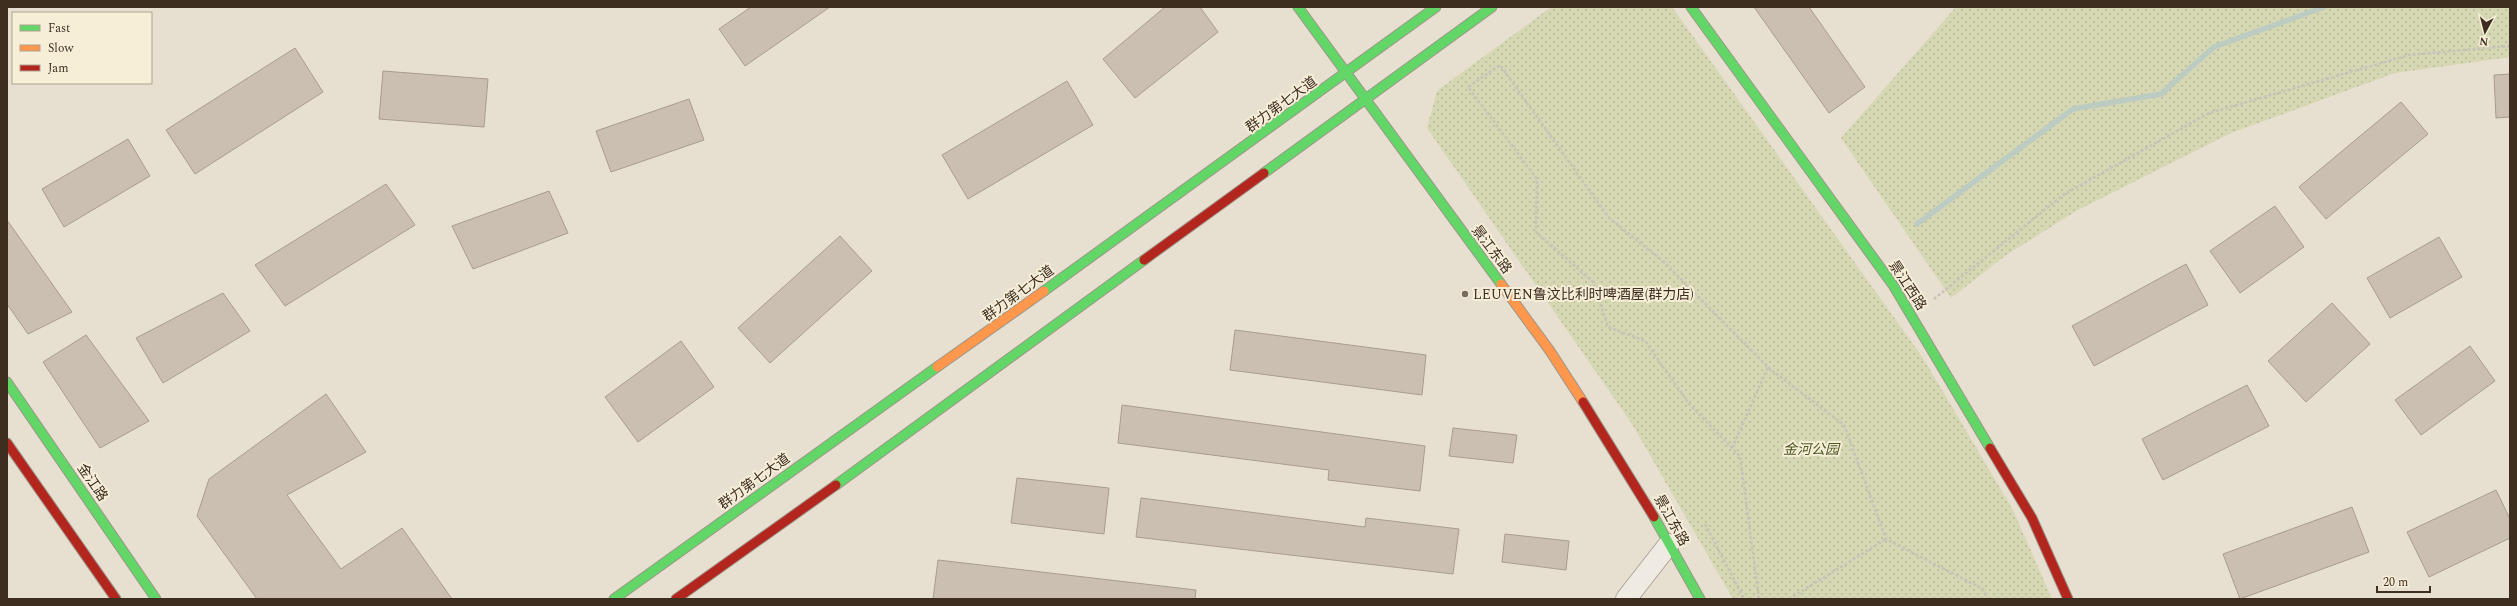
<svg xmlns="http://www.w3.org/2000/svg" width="2517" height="606" font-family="Spectral,'Noto Sans SC',serif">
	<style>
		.park { fill: url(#park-dots) }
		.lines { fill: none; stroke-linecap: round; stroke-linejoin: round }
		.stream { stroke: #bcccc2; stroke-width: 5.5 }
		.building { fill: #cbbfb2; stroke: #a89c90 }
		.street-casing { stroke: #ada599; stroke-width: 22 }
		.fast-casing { stroke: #9c958a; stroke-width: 11 }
		.slow-casing { stroke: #9c958a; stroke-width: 11 }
		.jam-casing { stroke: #9c958a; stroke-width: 11 }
		.path { stroke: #c8c2b9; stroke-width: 2.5; stroke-dasharray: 3 2; stroke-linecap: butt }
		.street { stroke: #efebe3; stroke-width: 20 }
		.fast { stroke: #63d668; stroke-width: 9 }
		.slow { stroke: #ff974d; stroke-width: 9 }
		.jam { stroke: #b3261e; stroke-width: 9 }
		.poi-dot { fill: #786c5e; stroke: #f7eed8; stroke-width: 1.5 }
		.labels { text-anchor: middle; stroke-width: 4; stroke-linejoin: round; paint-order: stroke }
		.street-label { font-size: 14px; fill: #3d2e20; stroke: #f7eed8 }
		.poi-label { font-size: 14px; fill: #3d2e20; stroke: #f7eed8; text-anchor: start }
		.park-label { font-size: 14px; font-style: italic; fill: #4d5a26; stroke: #f7eed8 }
	</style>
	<defs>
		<pattern id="park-dots" width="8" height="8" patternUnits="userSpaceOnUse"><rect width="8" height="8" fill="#d6d7b3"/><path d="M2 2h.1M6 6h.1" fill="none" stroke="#b9b99a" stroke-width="1.8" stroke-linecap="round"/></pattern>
	</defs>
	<rect width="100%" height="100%" fill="#e7e0d1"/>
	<path class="park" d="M 1551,7 L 1672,7 L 1923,358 L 2013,510 L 2052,599 L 1733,599 L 1632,424 L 1427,128 L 1437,91 Z
		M 1956,7 L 2510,7 L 2510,57 L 2395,73 L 2231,133 L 2076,211 L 2005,256 L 1951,298 L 1841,138 Z"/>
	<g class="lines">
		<path class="stream" d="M 1917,224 L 2073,109 L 2161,94 L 2214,47 L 2324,7"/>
	</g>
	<path class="building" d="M 751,7 L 830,7 L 745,66 L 719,29 Z
		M 1165,7 L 1200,7 L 1218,32 L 1135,98 L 1103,59 Z
		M 1754,7 L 1809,7 L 1865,87 L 1829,113 Z
		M 295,48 L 323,92 L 195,174 L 166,130 Z
		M 383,71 L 488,79 L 484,127 L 379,119 Z
		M 2510,74 L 2510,117 L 2496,118 L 2494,75 Z
		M 1067,81 L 1093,125 L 968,199 L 942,155 Z
		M 689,99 L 704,140 L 611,172 L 596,131 Z
		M 2401,102 L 2428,134 L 2326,219 L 2299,187 Z
		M 128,139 L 150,176 L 64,227 L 42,189 Z
		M 386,184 L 415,225 L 285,306 L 255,265 Z
		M 549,191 L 568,233 L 473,269 L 452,226 Z
		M 2275,206 L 2304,247 L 2240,293 L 2210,251 Z
		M 7,220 L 72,312 L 28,334 L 7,304 Z
		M 840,236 L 872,271 L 770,363 L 738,328 Z
		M 2439,237 L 2462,277 L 2390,318 L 2367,278 Z
		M 2186,264 L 2208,305 L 2094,366 L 2072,326 Z
		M 223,293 L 250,331 L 163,383 L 136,338 Z
		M 2332,303 L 2370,344 L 2306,402 L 2268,361 Z
		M 1235,330 L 1426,355 L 1422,395 L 1230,370 Z
		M 86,335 L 149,421 L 100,448 L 43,362 Z
		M 681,341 L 714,387 L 638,442 L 605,397 Z
		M 2470,346 L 2495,381 L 2421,435 L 2395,400 Z
		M 2247,385 L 2269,426 L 2163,480 L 2142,439 Z
		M 326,394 L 366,452 L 287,495 L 341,569 L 402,528 L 452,599 L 257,599 L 197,516 L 209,479 Z
		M 1122,405 L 1425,446 L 1420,491 L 1328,480 L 1329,470 L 1118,443 Z
		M 1453,428 L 1517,435 L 1513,463 L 1449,456 Z
		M 1017,478 L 1109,488 L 1104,534 L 1011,523 Z
		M 2496,490 L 2510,519 L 2510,538 L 2429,577 L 2407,532 Z
		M 1141,498 L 1365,527 L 1366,518 L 1459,529 L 1453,574 L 1136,537 Z
		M 2352,507 L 2369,552 L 2240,599 L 2223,554 Z
		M 1505,534 L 1569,541 L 1566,570 L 1502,562 Z
		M 938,560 L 1196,590 L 1195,599 L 933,599 Z"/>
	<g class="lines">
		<g class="street-casing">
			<path id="street" d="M 1626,599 L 1669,544"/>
		</g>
		<g class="fast-casing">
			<path id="fast" d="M 1298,7 L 1501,284
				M 1691,7 L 1893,285 L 1990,448
				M 1264,173 L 1492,7
				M 1044,291 L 1436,7
				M 7,382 L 156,599
				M 836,485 L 1144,260
				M 1654,517 L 1700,599
				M 614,599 L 937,367"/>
		</g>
		<g class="slow-casing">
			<path id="slow" d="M 1501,284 L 1550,351 L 1583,402
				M 937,367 L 1044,291"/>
		</g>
		<g class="jam-casing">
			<path id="jam" d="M 1144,260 L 1264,173
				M 1583,402 L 1654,517
				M 7,443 L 116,599
				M 1990,448 L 2032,518 L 2068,599
				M 676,599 L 836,485"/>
		</g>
		<path class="path" d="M 1934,299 L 2063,195 L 2209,113 L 2409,55 L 2510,46
			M 1732,448 L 1768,367
			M 1705,524 L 1744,599
			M 1759,599 L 1740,456 L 1689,404 L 1645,341 L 1608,327 L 1593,282 L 1536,232 L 1537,179 L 1468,87 L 1500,65 L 1609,218 L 1664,262 L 1770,369 L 1844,425 L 1886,539 L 1983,589 L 1987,599
			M 1789,599 L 1886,539"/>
		<use href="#street" class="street"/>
		<use href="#fast" class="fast"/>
		<use href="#slow" class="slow"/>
		<use href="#jam" class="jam"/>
	</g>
	<circle class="poi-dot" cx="1465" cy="294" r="4"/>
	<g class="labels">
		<g class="street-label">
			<text transform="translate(1281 104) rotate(-36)" y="5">群力第七大道</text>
			<text transform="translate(1492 249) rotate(53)" y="5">景江东路</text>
			<text transform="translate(1908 285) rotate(57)" y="5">景江西路</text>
			<text transform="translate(1018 293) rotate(-36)" y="5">群力第七大道</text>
			<text transform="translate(754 481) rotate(-36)" y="5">群力第七大道</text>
			<text transform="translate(93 482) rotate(56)" y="5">金江路</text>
			<text transform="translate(1672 520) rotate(61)" y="5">景江东路</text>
		</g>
		<g class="poi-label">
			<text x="1473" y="299">LEUVEN鲁汶比利时啤酒屋(群力店)</text>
		</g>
		<g class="park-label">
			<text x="1811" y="454">金河公园</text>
		</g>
	</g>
	<rect width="2517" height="606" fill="none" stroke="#3d2e20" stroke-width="16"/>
	<rect x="12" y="12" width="140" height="72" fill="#f7eed8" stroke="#ada18e"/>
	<rect x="20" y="25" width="20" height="6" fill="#63d668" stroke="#ada18e"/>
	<text x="48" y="32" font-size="12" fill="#3d2e20">Fast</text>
	<rect x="20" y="45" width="20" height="6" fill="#ff974d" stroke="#ada18e"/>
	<text x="48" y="52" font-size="12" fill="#3d2e20">Slow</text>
	<rect x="20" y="65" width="20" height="6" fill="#b3261e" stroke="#ada18e"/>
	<text x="48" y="72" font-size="12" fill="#3d2e20">Jam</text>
	<g transform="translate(2485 32) rotate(187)" stroke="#f7eed8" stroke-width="3" paint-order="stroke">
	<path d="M0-3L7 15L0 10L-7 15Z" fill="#3d2e20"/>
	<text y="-6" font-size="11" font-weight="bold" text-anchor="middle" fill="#3d2e20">N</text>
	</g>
	<path d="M2377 586v6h53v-6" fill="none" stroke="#3d2e20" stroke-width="2"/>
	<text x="2383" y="586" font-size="12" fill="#3d2e20" stroke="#f7eed8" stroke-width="3" paint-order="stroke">20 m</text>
</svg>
